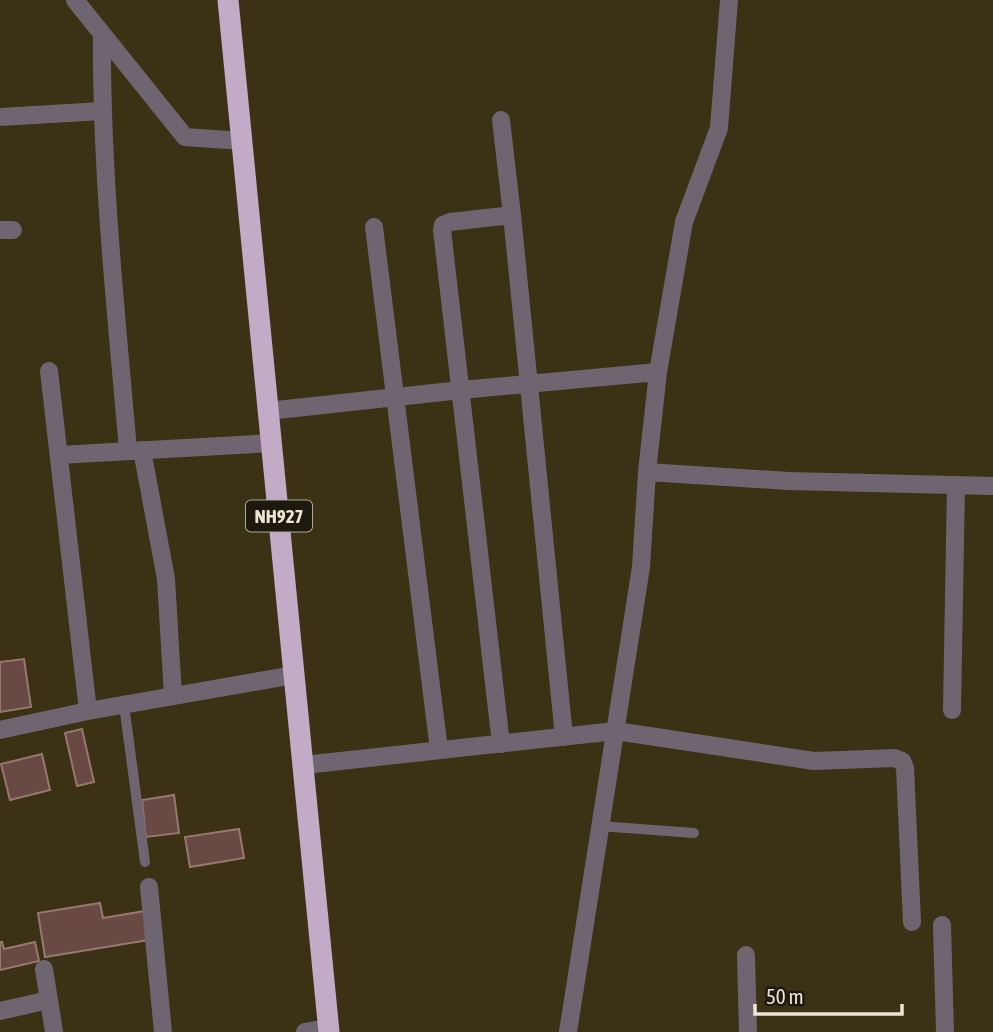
<svg xmlns="http://www.w3.org/2000/svg" width="993" height="1032" font-family="'Asap Condensed',sans-serif">
	<style>
		.building { fill: #694944; stroke: #997771; stroke-width: 2 }
		.lines { fill: none; stroke-linecap: round; stroke-linejoin: round }
		.lane { stroke: #6f6571; stroke-width: 10 }
		.street { stroke: #6f6571; stroke-width: 18 }
		.highway { stroke: #c3abc7; stroke-width: 21 }
		.labels { text-anchor: middle; stroke-width: 5; stroke-linejoin: round; paint-order: stroke }
		.shield { fill: #1e190d; stroke: #aea899; stroke-width: 2 }
		.shield-label { font-size: 19px; font-weight: bold; fill: #ebe5d5 }
	</style>
	<rect width="100%" height="100%" fill="#3b3115"/>
	<path class="building" d="M 24,659 L 31,707 L 0,712 L 0,662 Z
		M 82,729 L 94,782 L 77,786 L 65,733 Z
		M 42,754 L 50,790 L 10,800 L 1,764 Z
		M 174,795 L 179,833 L 146,837 L 142,800 Z
		M 239,829 L 244,858 L 190,867 L 185,837 Z
		M 100,903 L 103,918 L 145,911 L 149,940 L 45,957 L 38,913 Z
		M 0,942 L 2,942 L 4,949 L 35,942 L 39,961 L 0,970 Z"/>
	<g class="lines">
		<path class="lane" d="M 124,705 L 145,862
			M 599,826 L 694,833"/>
		<path class="street" d="M 75,0 L 185,137 L 242,141
			M 102,34 C 101,173 116,311 128,450
			M 0,117 L 102,111
			M 501,120 L 512,215 L 564,737
			M 374,227 L 439,750
			M 0,230 L 13,230
			M 49,371 L 88,711
			M 268,411 L 461,390 L 658,372
			M 142,450 L 166,579 L 173,696
			M 59,455 L 272,443
			M 647,472 L 789,481 L 993,486
			M 952,710 L 956,485
			M 0,730 L 88,711 L 294,675
			M 501,744 L 442,230 L 443,225 L 450,222 L 512,215
			M 304,765 L 616,731 L 814,761 L 894,758 L 902,761 L 905,768 L 912,922
			M 149,887 L 163,1032
			M 942,925 L 945,1032
			M 746,955 L 748,1032
			M 44,969 L 54,1032
			M 0,1011 L 49,1000
			M 305,1032 L 329,1028
			M 568,1032 L 641,567 L 647,472 L 658,372 L 684,222 L 719,128 L 729,0"/>
		<path class="highway" d="M 228,0 L 329,1032"/>
	</g>
	<g class="labels">
		<rect class="shield" x="246" y="500.5" width="66" height="31" rx="5"/>
		<g class="shield-label">
			<text x="279" y="523">NH927</text>
		</g>
	</g>
	<path d="M755 1004v10h147v-10" fill="none" stroke="#ebe5d5" stroke-width="3.5"/>
	<text x="766" y="1004" font-size="21" fill="#ebe5d5" stroke="#1e190d" stroke-width="5" paint-order="stroke">50 m</text>
</svg>
